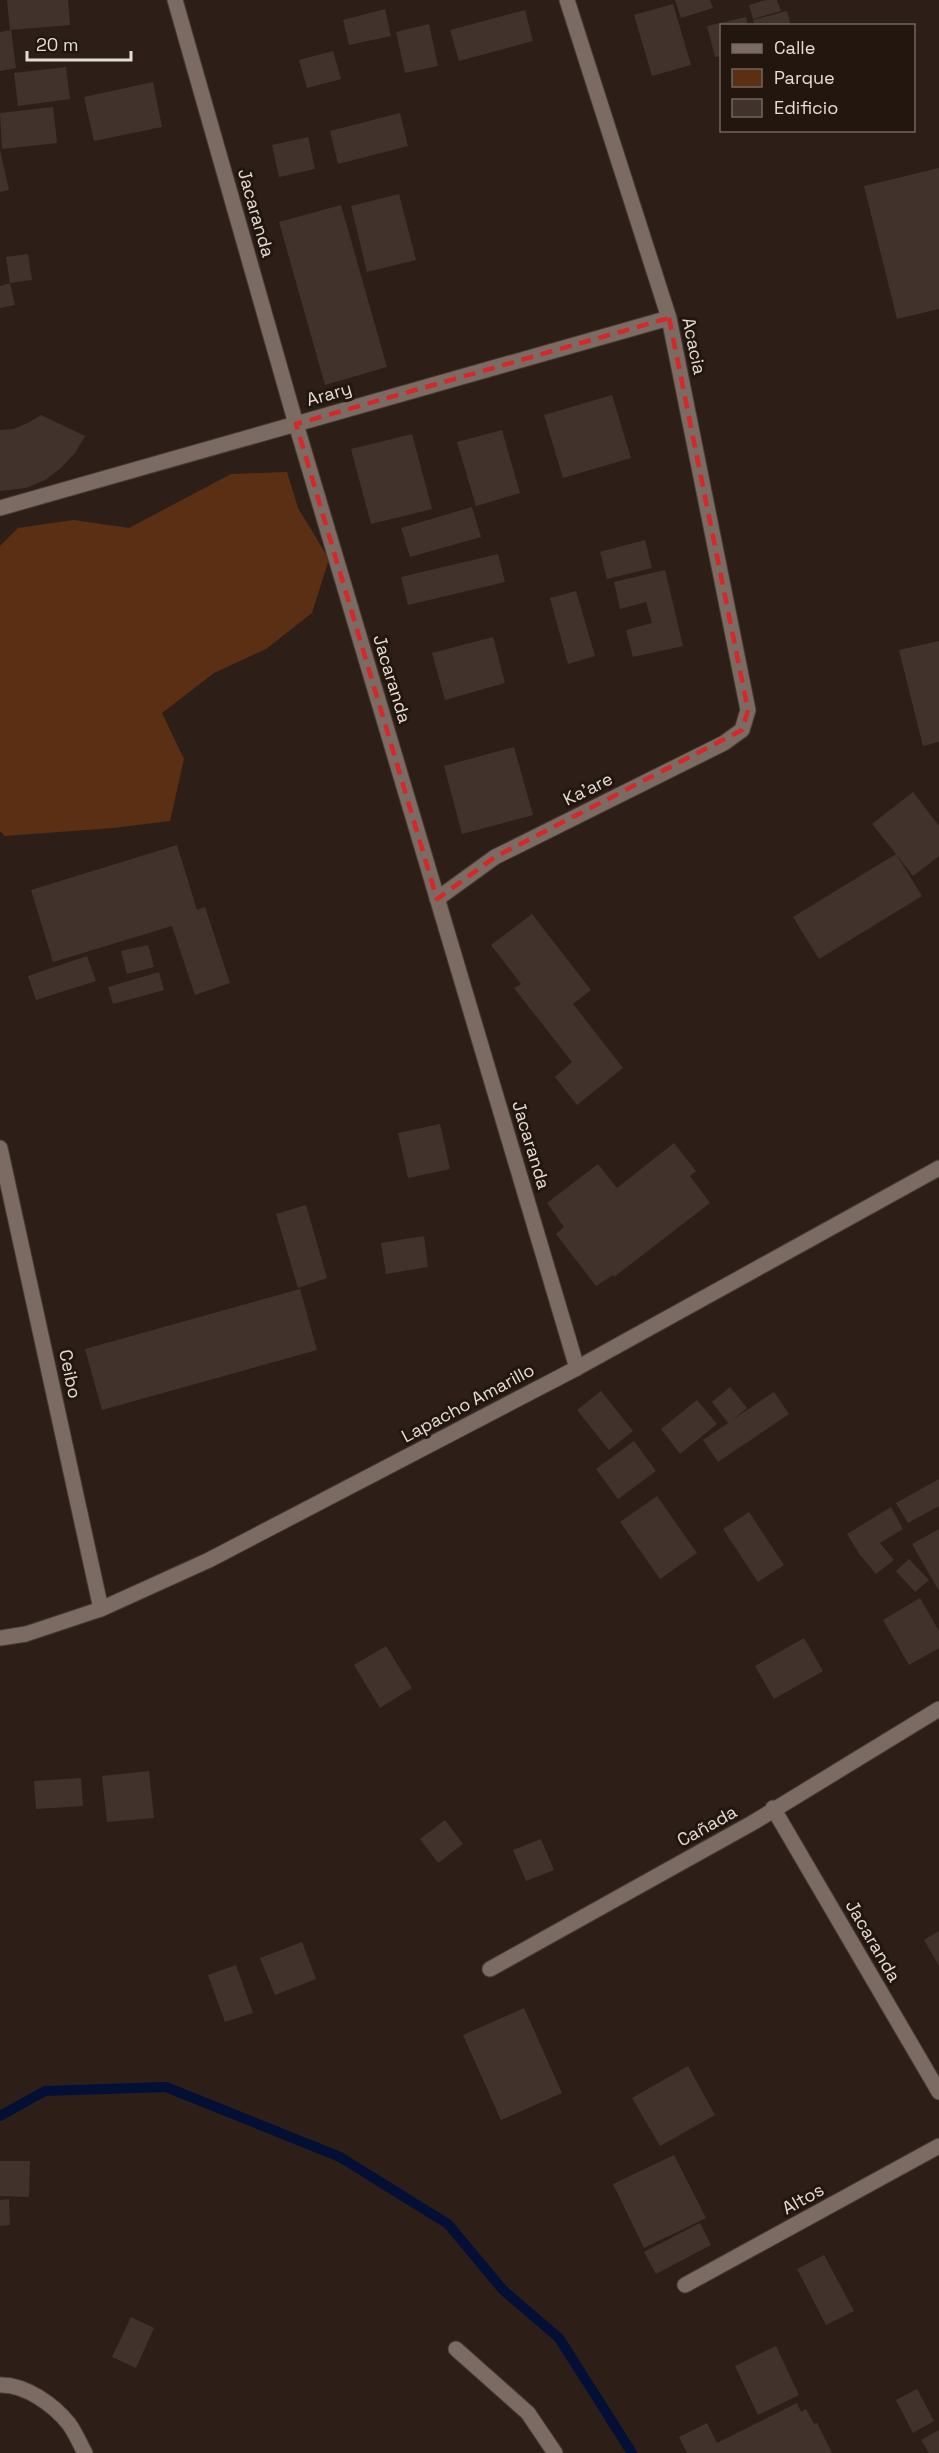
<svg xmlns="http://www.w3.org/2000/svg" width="939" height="2453" font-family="'Space Grotesk',sans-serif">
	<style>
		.green { fill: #5b2f14 }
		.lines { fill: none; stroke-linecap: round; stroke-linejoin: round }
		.stream { stroke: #030f35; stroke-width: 10 }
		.building { fill: #42322c }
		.street-casing { stroke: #473c37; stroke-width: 17 }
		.secondary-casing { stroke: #473c37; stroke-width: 17 }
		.street { stroke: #7b6b62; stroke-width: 15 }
		.secondary { stroke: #7b6b62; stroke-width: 15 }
		.marked { fill: none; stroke: #d62828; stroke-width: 4.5; stroke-dasharray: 12 8; stroke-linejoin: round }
		.labels { text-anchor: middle; stroke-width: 6; stroke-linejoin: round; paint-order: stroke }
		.street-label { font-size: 18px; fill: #e5dcd7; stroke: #23160f }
	</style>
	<rect width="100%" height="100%" fill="#2d1f18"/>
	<path class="green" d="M 287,472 L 298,508 L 329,559 L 312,613 L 266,649 L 214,673 L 162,713 L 184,759 L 170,821 L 113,828 L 5,836 L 0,831 L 0,546 L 18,528 L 73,520 L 129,528 L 231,474 Z"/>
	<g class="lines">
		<path class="stream" d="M 0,2116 L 45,2091 L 166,2087 L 340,2157 L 448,2224 L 503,2290 L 559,2338 L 632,2453"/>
	</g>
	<path class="building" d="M 7,0 L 68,0 L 70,25 L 10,30 Z
		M 675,0 L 710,0 L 713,8 L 681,18 Z
		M 766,0 L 777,0 L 781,11 L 753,19 L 749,5 Z
		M 673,4 L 691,65 L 652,76 L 634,15 Z
		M 385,9 L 391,36 L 349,45 L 343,20 Z
		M 525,10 L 533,41 L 459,61 L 450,30 Z
		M 787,11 L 791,26 L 755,26 L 753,20 Z
		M 746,17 L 748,26 L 722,26 L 722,56 L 715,57 L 707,26 Z
		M 429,24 L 438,66 L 405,73 L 396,32 Z
		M 11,30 L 16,68 L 0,71 L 0,32 Z
		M 333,51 L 341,79 L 307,88 L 299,60 Z
		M 66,67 L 70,99 L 18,106 L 14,73 Z
		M 153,82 L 162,127 L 94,141 L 84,97 Z
		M 53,107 L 57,143 L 2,149 L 0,113 Z
		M 400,113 L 408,146 L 338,164 L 330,131 Z
		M 308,137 L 315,169 L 279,177 L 272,145 Z
		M 0,150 L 9,190 L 0,192 Z
		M 939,168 L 939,309 L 897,319 L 864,186 Z
		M 399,194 L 416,260 L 367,272 L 351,206 Z
		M 341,205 L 387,367 L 325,385 L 279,222 Z
		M 28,254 L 32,280 L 10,283 L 6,257 Z
		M 10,283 L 15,305 L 0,308 L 0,286 Z
		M 612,395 L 631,458 L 563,478 L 544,415 Z
		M 41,415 L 85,436 L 75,453 L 61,468 L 45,480 L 26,488 L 0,491 L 0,430 L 13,429 L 28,423 Z
		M 502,430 L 520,493 L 476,506 L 457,442 Z
		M 412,434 L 432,509 L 371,524 L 351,449 Z
		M 472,507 L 481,537 L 410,557 L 401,528 Z
		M 645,540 L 652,568 L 607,579 L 600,552 Z
		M 498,554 L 505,582 L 408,605 L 401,577 Z
		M 665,570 L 683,646 L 633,657 L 626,630 L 652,623 L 646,602 L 620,609 L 614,582 Z
		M 576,591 L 595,656 L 568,664 L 550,598 Z
		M 493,637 L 505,683 L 445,700 L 432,653 Z
		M 939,641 L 939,742 L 923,746 L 899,650 Z
		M 514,747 L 533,815 L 462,834 L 444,766 Z
		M 913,792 L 939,826 L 939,856 L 913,876 L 896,854 L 922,896 L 819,959 L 793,917 L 896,854 L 872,824 Z
		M 177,845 L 197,910 L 205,907 L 230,983 L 195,995 L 172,926 L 53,962 L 31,890 Z
		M 532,914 L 591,990 L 573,1004 L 623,1068 L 577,1105 L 555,1077 L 572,1062 L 514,988 L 521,984 L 491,945 Z
		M 148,945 L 154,967 L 127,974 L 121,951 Z
		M 87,956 L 96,981 L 36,1000 L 28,976 Z
		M 159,972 L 164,990 L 113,1004 L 108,987 Z
		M 440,1124 L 450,1169 L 408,1178 L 398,1133 Z
		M 674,1143 L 696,1171 L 690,1176 L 710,1203 L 614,1277 L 613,1275 L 596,1286 L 556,1234 L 564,1227 L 547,1203 L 598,1164 L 617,1188 Z
		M 306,1205 L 327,1278 L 298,1288 L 276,1214 Z
		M 424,1236 L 428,1267 L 386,1274 L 381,1243 Z
		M 300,1289 L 317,1350 L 102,1410 L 85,1349 Z
		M 730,1387 L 747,1408 L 732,1420 L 774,1392 L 789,1414 L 718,1462 L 703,1440 L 728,1423 L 712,1402 Z
		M 601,1391 L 633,1431 L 609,1450 L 577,1410 Z
		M 697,1400 L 717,1424 L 680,1454 L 661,1429 Z
		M 634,1441 L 656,1471 L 618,1499 L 596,1469 Z
		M 939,1479 L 939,1506 L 908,1523 L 896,1503 Z
		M 657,1496 L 697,1553 L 660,1579 L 620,1522 Z
		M 891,1507 L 903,1529 L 880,1543 L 894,1560 L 876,1574 L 860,1555 L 847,1534 Z
		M 749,1512 L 784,1565 L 758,1582 L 723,1529 Z
		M 939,1529 L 939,1591 L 912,1544 Z
		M 909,1559 L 929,1580 L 915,1592 L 896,1571 Z
		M 920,1598 L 939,1631 L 939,1648 L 909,1665 L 883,1620 Z
		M 804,1638 L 823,1671 L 774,1699 L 755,1666 Z
		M 386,1646 L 412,1688 L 380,1708 L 354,1665 Z
		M 149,1771 L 154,1818 L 107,1822 L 102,1776 Z
		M 81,1778 L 83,1806 L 36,1809 L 34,1781 Z
		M 445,1820 L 463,1844 L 438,1863 L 420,1839 Z
		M 541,1839 L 554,1870 L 526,1881 L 513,1850 Z
		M 939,1931 L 939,1966 L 924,1940 Z
		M 302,1942 L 316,1979 L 275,1995 L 260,1958 Z
		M 236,1965 L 253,2013 L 225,2022 L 208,1975 Z
		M 524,2008 L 562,2093 L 501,2120 L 463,2035 Z
		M 688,2066 L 715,2115 L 660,2146 L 632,2098 Z
		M 674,2155 L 706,2218 L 644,2248 L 613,2184 Z
		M 0,2161 L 30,2161 L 29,2197 L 0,2196 Z
		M 9,2199 L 10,2225 L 0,2226 L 0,2200 Z
		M 700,2223 L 711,2245 L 656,2274 L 644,2252 Z
		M 824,2255 L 854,2311 L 826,2325 L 797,2269 Z
		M 131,2317 L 154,2328 L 136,2368 L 112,2357 Z
		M 776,2346 L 799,2395 L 758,2415 L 735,2366 Z
		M 917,2389 L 934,2421 L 913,2433 L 896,2400 Z
		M 797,2403 L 801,2412 L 806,2409 L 814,2424 L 817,2423 L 832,2453 L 687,2453 L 679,2437 L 707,2423 L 717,2443 Z
		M 939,2430 L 939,2453 L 929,2453 L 921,2440 Z"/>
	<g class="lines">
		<g class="street-casing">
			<path id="street" d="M 175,0 L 296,424 L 577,1368
				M 0,508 L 669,318
				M 437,899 L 495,857 L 724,743 L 742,730 L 748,710 L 669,318 L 567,0
				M 0,1148 L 101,1609
				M 773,1808 L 939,2092
				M 490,1969 L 754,1822 L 939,1709
				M 685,2285 L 939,2146
				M 456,2349 L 528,2413 L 555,2453
				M 0,2385 C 25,2384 54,2405 69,2424 C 75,2432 80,2444 85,2453"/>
		</g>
		<g class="secondary-casing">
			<path id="secondary" d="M 0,1638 L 26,1634 L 101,1609 L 209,1560 L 577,1368 L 939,1168"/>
		</g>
		<use href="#street" class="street"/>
		<use href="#secondary" class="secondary"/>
	</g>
	<path class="marked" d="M 669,318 L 748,710 L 742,730 L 495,857 L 437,899 L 296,424 Z"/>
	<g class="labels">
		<g class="street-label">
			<text transform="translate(256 213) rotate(74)" y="6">Jacaranda</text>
			<text transform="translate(694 346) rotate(78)" y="6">Acacia</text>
			<text transform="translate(329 394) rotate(-16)" y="6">Arary</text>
			<text transform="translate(392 679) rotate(73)" y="6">Jacaranda</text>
			<text transform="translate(588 789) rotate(-26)" y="6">Ka'are</text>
			<text transform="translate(531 1145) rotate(73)" y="6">Jacaranda</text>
			<text transform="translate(70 1374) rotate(78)" y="6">Ceibo</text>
			<text transform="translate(468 1403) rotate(-28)" y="6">Lapacho Amarillo</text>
			<text transform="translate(707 1826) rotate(-29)" y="6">Cañada</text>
			<text transform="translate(873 1941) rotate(60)" y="6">Jacaranda</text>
			<text transform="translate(803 2199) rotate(-29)" y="6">Altos</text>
		</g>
	</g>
	<rect x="720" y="24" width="195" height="108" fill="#23160f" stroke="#71655f" stroke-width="1.5"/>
	<rect x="732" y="44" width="30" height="9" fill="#7b6b62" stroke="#71655f" stroke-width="1.5"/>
	<text x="774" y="54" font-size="18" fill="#e5dcd7">Calle</text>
	<rect x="732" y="69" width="30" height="18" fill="#5b2f14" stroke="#71655f" stroke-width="1.5"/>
	<text x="774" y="84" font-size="18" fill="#e5dcd7">Parque</text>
	<rect x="732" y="99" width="30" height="18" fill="#42322c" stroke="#71655f" stroke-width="1.5"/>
	<text x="774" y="114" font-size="18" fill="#e5dcd7">Edificio</text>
	<path d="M27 51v9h104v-9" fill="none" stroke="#e5dcd7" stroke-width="3"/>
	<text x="36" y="51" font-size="18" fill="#e5dcd7" stroke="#23160f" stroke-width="4.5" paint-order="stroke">20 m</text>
</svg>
